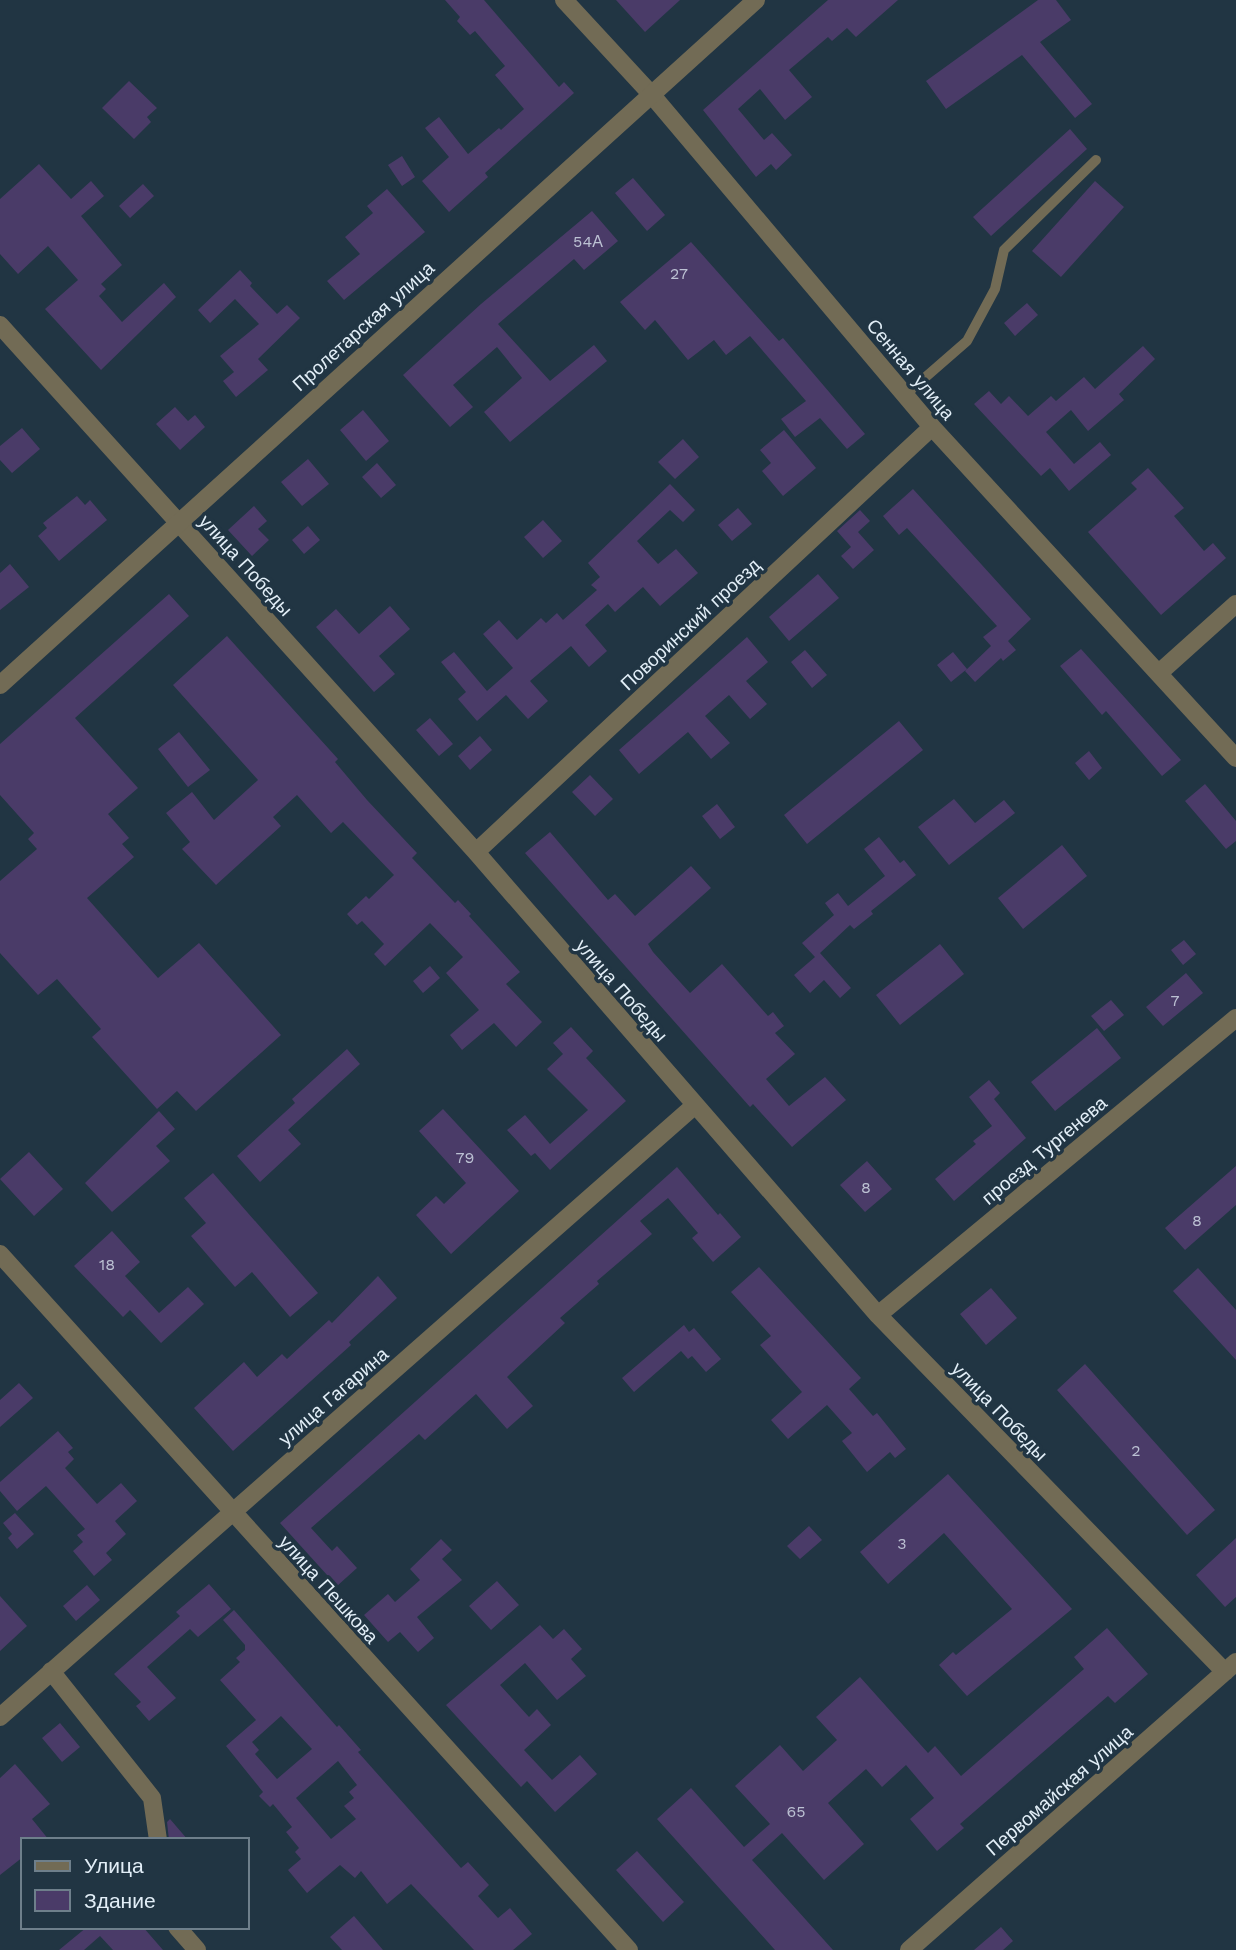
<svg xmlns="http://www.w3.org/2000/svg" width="1236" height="1950" font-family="'Work Sans',sans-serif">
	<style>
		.building { fill: #4a3b68; fill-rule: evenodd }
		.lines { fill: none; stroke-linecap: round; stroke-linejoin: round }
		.service { stroke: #726b55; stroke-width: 10 }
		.minor { stroke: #726b55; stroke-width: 18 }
		.tertiary { stroke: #726b55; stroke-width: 18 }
		.labels { text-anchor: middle; stroke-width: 7; stroke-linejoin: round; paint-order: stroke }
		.number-label { font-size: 16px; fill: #bcc1d3 }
		.street-label { font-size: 19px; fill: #e2eef7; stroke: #213543 }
	</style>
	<rect width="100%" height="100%" fill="#213543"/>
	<path class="building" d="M 445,0 L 484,0 L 559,87 L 564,82 L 574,93 L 485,173 L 488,177 L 449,212 L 422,181 L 449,157 L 425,128 L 439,117 L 468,154 L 499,128 L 501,130 L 524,109 L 495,75 L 505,66 L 475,31 L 470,35 L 457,21 L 460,17 Z
		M 616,0 L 680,0 L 645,32 Z
		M 828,0 L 898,0 L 856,37 L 847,28 L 832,41 L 828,37 L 789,70 L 812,97 L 785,120 L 760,89 L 738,109 L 764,140 L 772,133 L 792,155 L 776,170 L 771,164 L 756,177 L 703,110 Z
		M 1038,0 L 1056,0 L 1071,20 L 1040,42 L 1092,104 L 1075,118 L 1022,55 L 946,109 L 926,81 Z
		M 129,81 L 157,108 L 147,117 L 151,122 L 134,139 L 102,108 Z
		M 1070,129 L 1087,149 L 991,236 L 973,217 Z
		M 402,156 L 415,177 L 402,186 L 388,165 Z
		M 39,164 L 71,199 L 91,181 L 104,196 L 81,216 L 122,265 L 101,284 L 106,289 L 99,296 L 122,322 L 164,283 L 176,297 L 101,370 L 45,309 L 78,280 L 48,246 L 18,274 L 0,254 L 0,199 Z
		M 633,178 L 665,215 L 647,231 L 615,193 Z
		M 1095,181 L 1124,207 L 1061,277 L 1032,251 Z
		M 143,184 L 154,196 L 130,218 L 119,206 Z
		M 387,189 L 425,232 L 344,300 L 327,281 L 360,254 L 345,237 L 373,213 L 367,206 Z
		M 592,211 L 618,241 L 584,270 L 574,259 L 498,324 L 550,381 L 594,345 L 607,361 L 510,442 L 484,412 L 522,378 L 497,347 L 453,385 L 473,407 L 450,427 L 403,375 L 481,304 Z
		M 691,242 L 779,341 L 783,338 L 865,434 L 847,449 L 820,418 L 795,437 L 781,419 L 806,401 L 750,336 L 726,355 L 714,340 L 688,360 L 655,320 L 645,330 L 620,302 Z
		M 240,270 L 252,283 L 250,286 L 277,314 L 287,305 L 300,318 L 258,359 L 268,370 L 236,397 L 223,381 L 234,372 L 220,356 L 259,324 L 235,299 L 210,323 L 198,310 Z
		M 1027,303 L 1038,315 L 1015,336 L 1004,323 Z
		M 1143,346 L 1155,359 L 1119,394 L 1124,400 L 1088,431 L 1071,410 L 1046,432 L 1074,464 L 1100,442 L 1111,455 L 1069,491 L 1050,468 L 1041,476 L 974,404 L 989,391 L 1001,404 L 1009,396 L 1028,416 L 1051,396 L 1056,401 L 1084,377 L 1095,389 Z
		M 175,407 L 188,421 L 195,415 L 205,427 L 180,450 L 156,424 Z
		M 363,410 L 389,441 L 366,461 L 340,430 Z
		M 22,428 L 40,449 L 12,473 L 0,460 L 0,446 Z
		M 784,430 L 816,468 L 783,496 L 762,471 L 771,463 L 760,450 Z
		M 683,439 L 699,457 L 675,479 L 658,462 Z
		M 308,459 L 329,484 L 302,506 L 281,482 Z
		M 377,463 L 396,485 L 381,498 L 362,477 Z
		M 1148,468 L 1184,508 L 1174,516 L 1204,551 L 1213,543 L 1226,558 L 1161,615 L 1088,532 L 1137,489 L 1131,483 Z
		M 670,484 L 695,510 L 683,522 L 670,510 L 637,541 L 658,564 L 676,549 L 698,573 L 660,606 L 643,587 L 615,612 L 608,604 L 585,625 L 607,651 L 589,667 L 571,646 L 530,681 L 548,701 L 528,719 L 506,695 L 477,721 L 458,699 L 466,692 L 441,662 L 454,652 L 487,691 L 513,668 L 483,634 L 499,620 L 517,640 L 541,618 L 546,623 L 557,613 L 563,620 L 597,590 L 591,585 L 600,577 L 588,563 Z
		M 913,489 L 1031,619 L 1008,641 L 1016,650 L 1003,661 L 1001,658 L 975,682 L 965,671 L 991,646 L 983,637 L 997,626 L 907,528 L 899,535 L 883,516 Z
		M 77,496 L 85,505 L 90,500 L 107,520 L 59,561 L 38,536 L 47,528 L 43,523 Z
		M 254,506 L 267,521 L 258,529 L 269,540 L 252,556 L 228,530 Z
		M 738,508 L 752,524 L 732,541 L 718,525 Z
		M 860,510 L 870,521 L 858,532 L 874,550 L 853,569 L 841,556 L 851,547 L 837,531 Z
		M 543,520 L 562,541 L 543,558 L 524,537 Z
		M 308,526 L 320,540 L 304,554 L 292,540 Z
		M 10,564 L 29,587 L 0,610 L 0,573 Z
		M 818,574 L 839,598 L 789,641 L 769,617 Z
		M 169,594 L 189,616 L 75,718 L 138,788 L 108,814 L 129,838 L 122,844 L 134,857 L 87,898 L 158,978 L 199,943 L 281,1035 L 196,1111 L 177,1091 L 157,1109 L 92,1037 L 101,1029 L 57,979 L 38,995 L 0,953 L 0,881 L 37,849 L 28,839 L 34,833 L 0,795 L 0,744 Z
		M 390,606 L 410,629 L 379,656 L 395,674 L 374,692 L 316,627 L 336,609 L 359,634 Z
		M 227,636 L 338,759 L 335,762 L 367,800 L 417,853 L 412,858 L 455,903 L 458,900 L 471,914 L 469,916 L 520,972 L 506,984 L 542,1022 L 516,1047 L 494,1023 L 462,1050 L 450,1035 L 479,1010 L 446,973 L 463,957 L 430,923 L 385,966 L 374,954 L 384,944 L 362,921 L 357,925 L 347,914 L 366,896 L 369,899 L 394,875 L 343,822 L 331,833 L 297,795 L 273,817 L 281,826 L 216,885 L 182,849 L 190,842 L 166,813 L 192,792 L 214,820 L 258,780 L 173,685 Z
		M 747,637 L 768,662 L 746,681 L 767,704 L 750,719 L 729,695 L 705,716 L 730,743 L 711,759 L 688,732 L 639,774 L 619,750 Z
		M 1081,649 L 1181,760 L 1162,776 L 1106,711 L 1102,715 L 1060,666 Z
		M 805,650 L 827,675 L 812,688 L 791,662 Z
		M 953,652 L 967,669 L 951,682 L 937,665 Z
		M 430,718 L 453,744 L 439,756 L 416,730 Z
		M 899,721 L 923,750 L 807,844 L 784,815 Z
		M 179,732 L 210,770 L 188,787 L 158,749 Z
		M 480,736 L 492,750 L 470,770 L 458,756 Z
		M 1089,751 L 1102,768 L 1089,780 L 1075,763 Z
		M 590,775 L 613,799 L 595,816 L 572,792 Z
		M 1205,784 L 1236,821 L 1236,841 L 1226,849 L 1185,801 Z
		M 954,799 L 975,823 L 1004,800 L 1015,813 L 949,865 L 918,827 Z
		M 717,804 L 735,827 L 720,839 L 702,816 Z
		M 550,832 L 608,900 L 615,894 L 635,916 L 691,866 L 711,888 L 648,944 L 653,952 L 690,993 L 722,964 L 768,1016 L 773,1012 L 784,1026 L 775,1033 L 795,1054 L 766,1079 L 789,1106 L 825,1077 L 846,1100 L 792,1147 L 753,1104 L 750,1107 L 525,853 Z
		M 879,837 L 900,863 L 904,860 L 916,875 L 871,911 L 873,914 L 854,929 L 850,925 L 820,953 L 851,988 L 840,998 L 824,980 L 810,993 L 794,975 L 815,957 L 802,943 L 834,915 L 825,903 L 838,893 L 848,906 L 885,876 L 864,849 Z
		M 1062,845 L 1087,876 L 1023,929 L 998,898 Z
		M 1184,940 L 1196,954 L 1183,965 L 1171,950 Z
		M 940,944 L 964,974 L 900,1025 L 876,995 Z
		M 430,966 L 440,978 L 423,993 L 413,981 Z
		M 1186,973 L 1203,993 L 1163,1026 L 1146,1007 Z
		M 1111,1000 L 1124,1015 L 1104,1031 L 1091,1016 Z
		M 571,1027 L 593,1051 L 586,1058 L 626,1101 L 550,1170 L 535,1153 L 531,1156 L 507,1130 L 525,1115 L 550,1144 L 588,1110 L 547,1069 L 563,1054 L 553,1043 Z
		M 1097,1028 L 1121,1058 L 1055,1111 L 1031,1082 Z
		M 347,1049 L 360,1064 L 288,1130 L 301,1144 L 260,1182 L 237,1156 L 295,1103 L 292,1099 Z
		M 989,1080 L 1000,1093 L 994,1099 L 1026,1138 L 954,1201 L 935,1179 L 976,1144 L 973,1141 L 992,1126 L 969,1097 Z
		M 443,1109 L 519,1191 L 451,1254 L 416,1215 L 436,1196 L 444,1204 L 466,1183 L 419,1131 Z
		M 159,1111 L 175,1129 L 156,1146 L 170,1161 L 112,1212 L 85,1183 Z
		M 29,1152 L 63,1189 L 34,1216 L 0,1179 Z
		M 867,1161 L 892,1189 L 865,1212 L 840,1185 Z
		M 1236,1166 L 1236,1205 L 1185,1250 L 1165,1228 Z
		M 677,1167 L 718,1215 L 720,1213 L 741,1237 L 713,1262 L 692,1238 L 698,1233 L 668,1198 L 640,1221 L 652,1234 L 597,1281 L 599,1284 L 560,1318 L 565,1323 L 507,1377 L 533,1406 L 507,1429 L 476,1394 L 425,1440 L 419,1434 L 311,1528 L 332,1551 L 337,1546 L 357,1568 L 337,1586 L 280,1523 Z
		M 213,1173 L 318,1293 L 290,1317 L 252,1272 L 235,1287 L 191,1236 L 206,1223 L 184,1198 Z
		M 112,1231 L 140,1262 L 125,1276 L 159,1313 L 188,1287 L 204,1304 L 161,1343 L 130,1310 L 123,1317 L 74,1266 Z
		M 759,1267 L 861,1378 L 849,1389 L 873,1416 L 877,1413 L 906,1449 L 895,1458 L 890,1452 L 867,1472 L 842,1441 L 852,1433 L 827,1405 L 788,1439 L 771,1420 L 802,1392 L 760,1345 L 771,1336 L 731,1292 Z
		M 1198,1268 L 1236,1310 L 1236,1360 L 1173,1291 Z
		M 378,1276 L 397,1298 L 349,1342 L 351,1345 L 233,1451 L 194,1408 L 244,1362 L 257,1377 L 282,1354 L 287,1359 L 329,1320 L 332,1323 Z
		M 991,1288 L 1017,1318 L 986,1345 L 960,1314 Z
		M 684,1325 L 689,1332 L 694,1328 L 721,1359 L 706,1372 L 692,1356 L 688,1359 L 681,1351 L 634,1392 L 622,1378 Z
		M 1085,1364 L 1215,1510 L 1187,1535 L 1057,1390 Z
		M 19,1383 L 33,1398 L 0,1427 L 0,1400 Z
		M 58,1431 L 73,1448 L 68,1452 L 74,1459 L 65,1468 L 97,1504 L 121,1483 L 137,1501 L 115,1521 L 126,1534 L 106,1553 L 112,1560 L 94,1576 L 73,1551 L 83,1542 L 77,1535 L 85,1529 L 46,1486 L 17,1511 L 0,1491 L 0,1482 Z
		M 948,1474 L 1072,1609 L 967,1696 L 939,1665 L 953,1652 L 956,1655 L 1012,1609 L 944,1533 L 888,1584 L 860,1552 Z
		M 15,1513 L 34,1534 L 17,1549 L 8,1538 L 12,1534 L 3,1523 Z
		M 809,1526 L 822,1540 L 800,1559 L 787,1546 Z
		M 1236,1538 L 1236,1597 L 1225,1607 L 1196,1575 Z
		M 441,1539 L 452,1550 L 442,1559 L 462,1580 L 417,1617 L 434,1638 L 418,1652 L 400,1632 L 388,1642 L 364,1615 L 388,1594 L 395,1602 L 420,1580 L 410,1569 Z
		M 497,1581 L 519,1605 L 491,1630 L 469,1606 Z
		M 209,1584 L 231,1609 L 198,1637 L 190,1629 L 147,1667 L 176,1698 L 149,1721 L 136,1706 L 141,1702 L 114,1674 L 180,1616 L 176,1612 Z
		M 87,1585 L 100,1600 L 76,1621 L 63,1606 Z
		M 0,1596 L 27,1626 L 0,1651 Z
		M 234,1610 L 337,1727 L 339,1725 L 361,1750 L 358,1752 L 461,1868 L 468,1862 L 489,1885 L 478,1896 L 498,1918 L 510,1908 L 532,1934 L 513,1950 L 474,1950 L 411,1884 L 387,1904 L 361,1871 L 355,1878 L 340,1865 L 307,1893 L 288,1870 L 301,1859 L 295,1852 L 299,1848 L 286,1832 L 292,1827 L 273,1804 L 270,1807 L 259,1796 L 263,1792 L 226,1746 L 256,1720 L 220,1680 L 240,1662 L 236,1658 L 245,1650 L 245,1645 L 223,1620 ZM 281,1716 L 312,1749 L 277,1779 L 255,1754 L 259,1750 L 252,1742 ZM 338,1761 L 357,1785 L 349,1792 L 354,1798 L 344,1806 L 356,1819 L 331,1839 L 296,1798 Z
		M 540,1625 L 553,1639 L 564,1629 L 582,1649 L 571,1659 L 586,1676 L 557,1700 L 525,1663 L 500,1685 L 529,1717 L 537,1709 L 551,1725 L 524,1750 L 552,1780 L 580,1755 L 597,1774 L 555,1812 L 527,1781 L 521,1787 L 446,1705 Z
		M 1107,1628 L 1148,1674 L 1115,1703 L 1108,1696 L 960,1824 L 964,1828 L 937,1851 L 910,1819 L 934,1798 L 906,1765 L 882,1787 L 866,1769 L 828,1803 L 864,1844 L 824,1880 L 782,1833 L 752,1860 L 833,1950 L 775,1950 L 657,1819 L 691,1788 L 744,1847 L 770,1824 L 735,1786 L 780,1745 L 803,1771 L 837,1740 L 816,1717 L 860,1677 L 928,1753 L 935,1746 L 961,1776 L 1084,1669 L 1074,1657 Z
		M 60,1723 L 80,1747 L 62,1762 L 42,1738 Z
		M 15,1764 L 50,1804 L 32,1819 L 49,1840 L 23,1840 L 23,1857 L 0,1875 L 0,1778 Z
		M 170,1819 L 188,1840 L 169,1840 L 167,1822 Z
		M 637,1851 L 684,1902 L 663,1922 L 616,1870 Z
		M 354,1916 L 383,1950 L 342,1950 L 330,1937 Z
		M 87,1927 L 143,1927 L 163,1950 L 113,1950 L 100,1936 L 84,1950 L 59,1950 Z
		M 1001,1927 L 1013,1941 L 1003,1950 L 974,1950 Z"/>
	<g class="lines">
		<path class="service" d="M 905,395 L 967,341 L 995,289 L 1004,250 L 1096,160"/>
		<path class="minor" d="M 564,0 L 651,94 L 932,427 L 1236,758
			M 0,325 L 476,852 L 878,1315 L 1225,1672
			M 1159,673 L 1236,604
			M 476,852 L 932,427
			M 0,1254 L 629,1950
			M 878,1315 L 1236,1018
			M 51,1671 L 152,1798 L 158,1840
			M 0,1717 L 694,1106
			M 177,1927 L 197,1950
			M 909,1950 L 1236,1662"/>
		<path class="tertiary" d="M 0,685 L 756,0"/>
	</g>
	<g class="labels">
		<g class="number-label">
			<text x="588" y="247">54А</text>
			<text x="679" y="279">27</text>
			<text x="1175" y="1006">7</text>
			<text x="465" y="1163">79</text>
			<text x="866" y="1193">8</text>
			<text x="1197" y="1226">8</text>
			<text x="107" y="1270">18</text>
			<text x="1136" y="1456">2</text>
			<text x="902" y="1549">3</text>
			<text x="796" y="1817">65</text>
		</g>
		<g class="street-label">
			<text transform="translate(363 326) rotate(-42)" y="7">Пролетарская улица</text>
			<text transform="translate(911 369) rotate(50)" y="7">Сенная улица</text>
			<text transform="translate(246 565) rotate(48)" y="7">улица Победы</text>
			<text transform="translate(690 624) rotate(-43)" y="7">Поворинский проезд</text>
			<text transform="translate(622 990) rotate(49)" y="7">улица Победы</text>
			<text transform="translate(1044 1150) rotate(-40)" y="7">проезд Тургенева</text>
			<text transform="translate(333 1396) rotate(-41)" y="7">улица Гагарина</text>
			<text transform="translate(1000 1411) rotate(46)" y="7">улица Победы</text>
			<text transform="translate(329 1589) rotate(48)" y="7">улица Пешкова</text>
			<text transform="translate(1059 1790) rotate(-41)" y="7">Первомайская улица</text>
		</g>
	</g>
	<rect x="21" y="1838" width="228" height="91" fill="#213543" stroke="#6e7f8b" stroke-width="2"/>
	<rect x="35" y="1861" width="35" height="10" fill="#726b55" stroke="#6e7f8b" stroke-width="2"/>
	<text x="84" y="1873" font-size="21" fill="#e2eef7">Улица</text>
	<rect x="35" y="1890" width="35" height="21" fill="#4a3b68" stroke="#6e7f8b" stroke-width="2"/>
	<text x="84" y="1908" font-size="21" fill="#e2eef7">Здание</text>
</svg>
